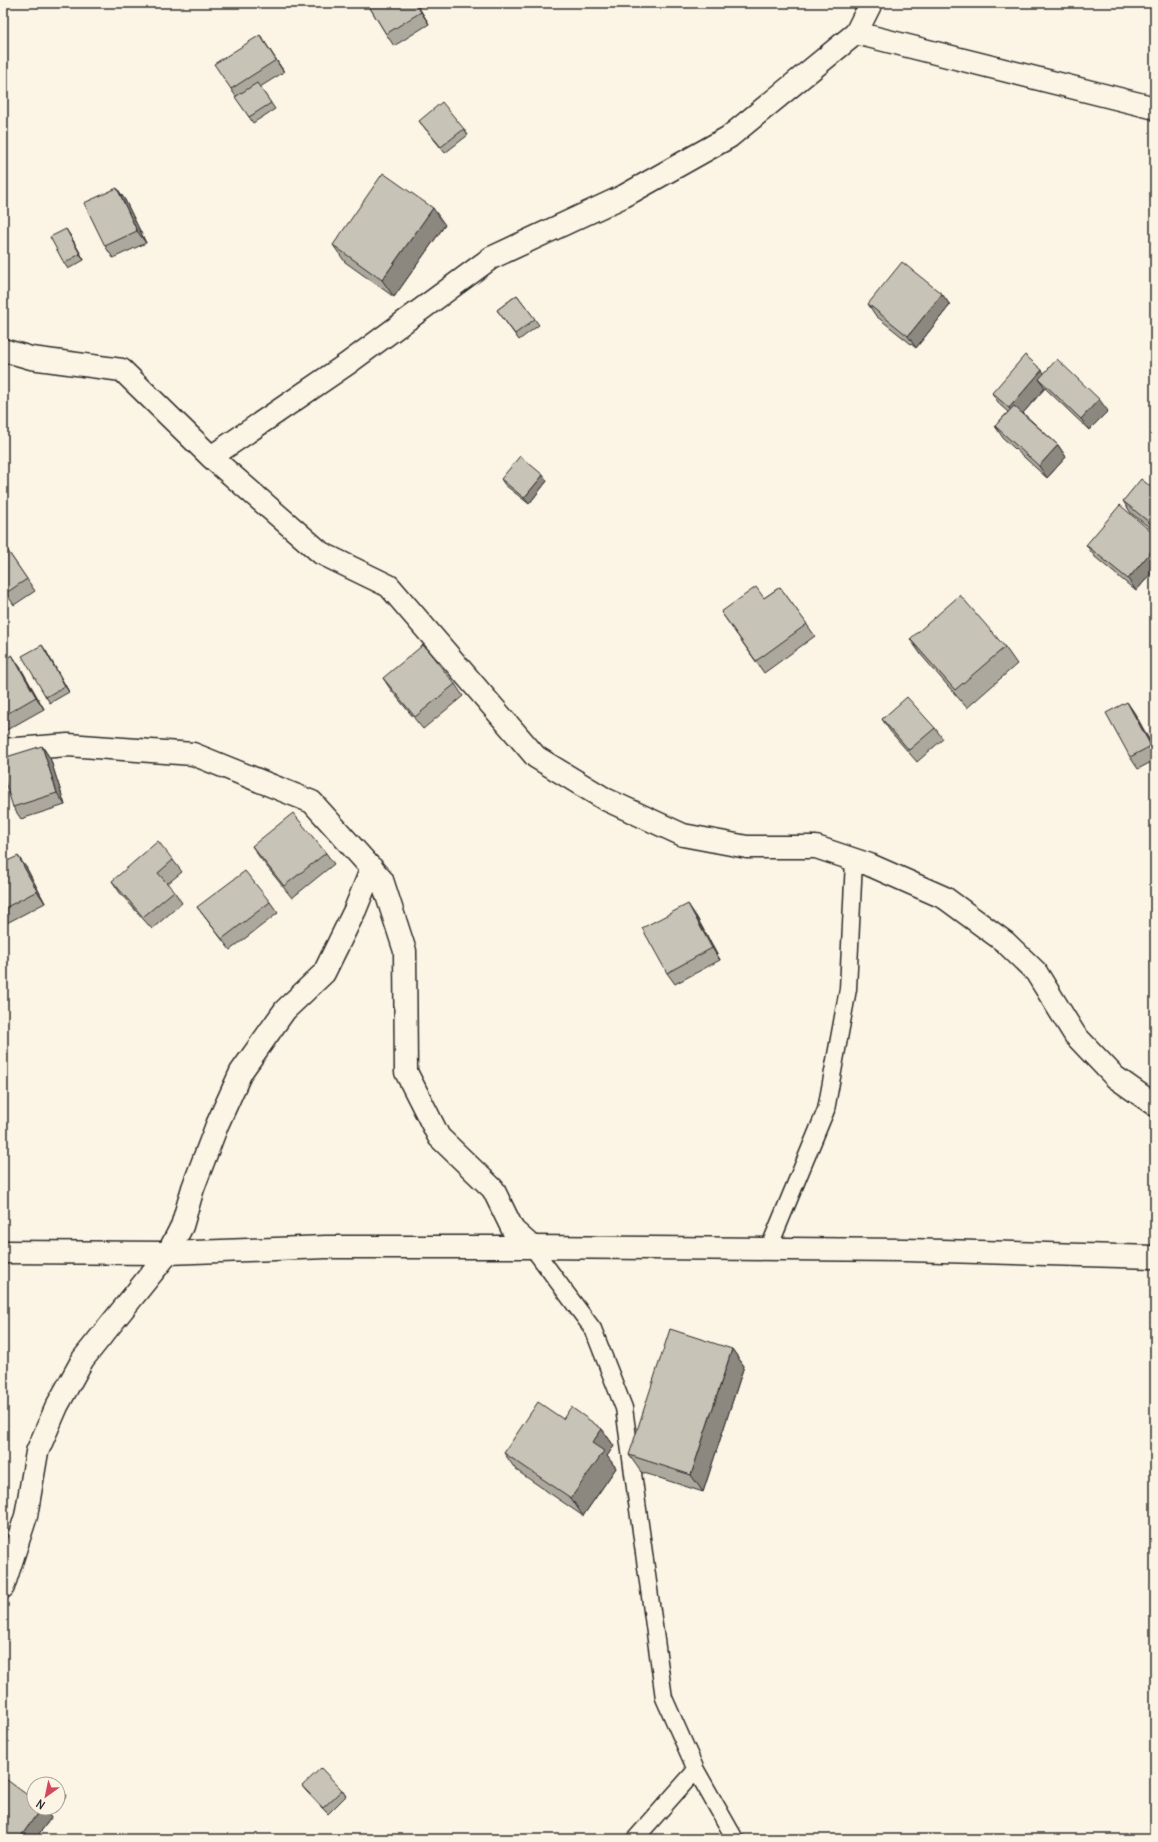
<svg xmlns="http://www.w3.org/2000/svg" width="1158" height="1842" font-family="Delius,sans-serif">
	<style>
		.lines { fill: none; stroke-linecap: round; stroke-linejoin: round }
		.lane-casing { stroke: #2b2b2b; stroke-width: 19 }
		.street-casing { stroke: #2b2b2b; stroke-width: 25 }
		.secondary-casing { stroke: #2b2b2b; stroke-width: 25 }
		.lane { stroke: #fcf5e5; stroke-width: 16 }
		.street { stroke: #fcf5e5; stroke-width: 22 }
		.secondary { stroke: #fcf5e5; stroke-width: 22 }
		.wall { fill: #aca89d; stroke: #2b2b2b }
		.shaded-wall { fill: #8c8880; stroke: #2b2b2b }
		.building { fill: #c8c3b7; stroke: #2b2b2b }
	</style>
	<rect width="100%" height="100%" fill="#fcf5e5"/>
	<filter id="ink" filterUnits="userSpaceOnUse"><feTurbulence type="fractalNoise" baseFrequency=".025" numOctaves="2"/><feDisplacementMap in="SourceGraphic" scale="8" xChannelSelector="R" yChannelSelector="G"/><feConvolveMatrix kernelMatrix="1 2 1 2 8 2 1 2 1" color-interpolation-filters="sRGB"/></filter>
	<g filter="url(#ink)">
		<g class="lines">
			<g class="lane-casing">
				<path id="lane" d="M 532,1247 L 593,1329 L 624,1408 L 664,1698 L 696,1770 L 735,1839
					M 768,1250 L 826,1110 L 848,989 L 854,860
					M 635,1839 L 696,1770"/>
			</g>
			<g class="street-casing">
				<path id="street" d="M 856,33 L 871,3
					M 3,350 L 31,358 L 122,370 L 211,457 L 347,364 L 491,258 L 624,196 L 729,137 L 856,33 L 1155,108
					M 211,457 L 321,553 L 389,586 L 536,757 L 605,799 L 683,835 L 747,847 L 816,847 L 870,865 L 945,898 L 1005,942 L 1036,972 L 1075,1035 L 1115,1077 L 1155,1105
					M 3,750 L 68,745 L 193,754 L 312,802 L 382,880 L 405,951 L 406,1072 L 439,1137 L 493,1189 L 513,1230 L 532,1247
					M 3,1587 L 26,1516 L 37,1452 L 57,1406 L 83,1359 L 168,1253 L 182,1226 L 193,1188 L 217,1125 L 241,1072 L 285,1010 L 324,973 L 355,910 L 372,868"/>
			</g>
			<g class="secondary-casing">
				<path id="secondary" d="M 3,1252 L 168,1253 L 326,1247 L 532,1247 L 906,1250 L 1155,1257"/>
			</g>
			<use href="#lane" class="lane"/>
			<use href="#street" class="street"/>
			<use href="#secondary" class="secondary"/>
		</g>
		<path class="wall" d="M 367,3 L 416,3 L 429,24 L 394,46 L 386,34 Z
			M 260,35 L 284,72 L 260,87 L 275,109 L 253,123 L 231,89 Z
			M 419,121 L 464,129 L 468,135 L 445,153 Z
			M 117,188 L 125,200 L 146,243 L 113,258 L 105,246 Z
			M 445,225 L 394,297 L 345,262 L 333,245 Z
			M 70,235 L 84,260 L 68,269 L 64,263 Z
			M 942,294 L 950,305 L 916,348 L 876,316 L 868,304 Z
			M 517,295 L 539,325 L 519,340 L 497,310 Z
			M 1044,373 L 1108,411 L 1089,430 L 1047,390 L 1045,388 L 1023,413 L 1058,445 L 1066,457 L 1047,478 L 1003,438 L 995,426 L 1008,412 L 1000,405 L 992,393 Z
			M 501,479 L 547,481 L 529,504 L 505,485 Z
			M 1155,490 L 1155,532 L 1131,513 L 1123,501 Z
			M 1155,535 L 1155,569 L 1136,591 L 1095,557 L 1086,545 Z
			M 3,544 L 35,591 L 14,605 L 3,589 Z
			M 780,587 L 815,636 L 764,673 L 721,612 L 764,598 Z
			M 910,639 L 1005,647 L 1017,664 L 967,708 L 922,656 Z
			M 46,651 L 69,692 L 50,703 L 46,697 Z
			M 3,660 L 20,667 L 44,709 L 3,732 Z
			M 383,678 L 455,684 L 463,696 L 423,729 L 391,690 Z
			M 1127,702 L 1135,714 L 1155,750 L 1155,760 L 1138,769 L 1130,757 Z
			M 882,719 L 935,728 L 943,739 L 917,762 L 890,731 Z
			M 42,746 L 50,758 L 65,805 L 21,819 L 13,807 Z
			M 252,846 L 326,853 L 334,864 L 292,898 L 260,858 Z
			M 173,860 L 182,872 L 167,884 L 174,891 L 182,903 L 152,929 L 120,893 L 112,881 Z
			M 3,863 L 26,867 L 45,903 L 3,925 Z
			M 270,902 L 278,913 L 230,950 L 197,907 Z
			M 696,916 L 720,960 L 675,984 L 667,973 Z
			M 732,1349 L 744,1366 L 703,1492 L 641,1472 L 629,1455 Z
			M 563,1419 L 602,1429 L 614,1446 L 607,1456 L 616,1468 L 583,1516 L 516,1470 L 504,1453 Z
			M 3,1777 L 34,1808 L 44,1808 L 51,1818 L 35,1839 L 3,1839 Z
			M 302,1786 L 342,1790 L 346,1796 L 328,1814 L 307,1792 Z
			M 47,1808 L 58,1808 L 54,1813 Z"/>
		<path class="shaded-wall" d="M 415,3 L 416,3 L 429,24 Z
			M 260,35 L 268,47 L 284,72 L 276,60 Z
			M 117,188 L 125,200 L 146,243 L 137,231 Z
			M 433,208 L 445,225 L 394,297 L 382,280 Z
			M 66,229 L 70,235 L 84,260 L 80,254 Z
			M 942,294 L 950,305 L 916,348 L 908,336 Z
			M 1042,370 L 1050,382 L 1039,379 L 1045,388 L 1017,420 L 1009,408 Z
			M 1099,399 L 1108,411 L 1089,430 L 1081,419 Z
			M 1058,445 L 1066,457 L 1047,478 L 1039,466 Z
			M 543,475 L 547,481 L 529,504 L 524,498 Z
			M 1155,547 L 1155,569 L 1136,591 L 1128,579 Z
			M 42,645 L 46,651 L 69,692 L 65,686 Z
			M 12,655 L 20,667 L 44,709 L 36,697 Z
			M 1127,702 L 1135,714 L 1155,750 L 1155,752 L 1151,746 Z
			M 42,746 L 50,758 L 65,805 L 57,793 Z
			M 18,856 L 26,867 L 45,903 L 37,891 Z
			M 688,904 L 696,916 L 720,960 L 712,948 Z
			M 732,1349 L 744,1366 L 703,1492 L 691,1475 Z
			M 602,1429 L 614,1446 L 607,1456 L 616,1468 L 583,1516 L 571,1498 L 592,1443 Z
			M 62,1790 L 66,1796 L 58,1807 L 58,1795 Z
			M 41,1808 L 44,1808 L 51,1818 L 35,1839 L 19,1839 Z
			M 51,1808 L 58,1808 L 54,1813 Z"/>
		<path class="building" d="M 367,3 L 415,3 L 421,12 L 386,34 Z
			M 260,35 L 276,60 L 231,89 L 214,64 Z
			M 257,83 L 271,103 L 249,117 L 235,97 Z
			M 442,102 L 464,129 L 441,147 L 419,121 Z
			M 383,173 L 433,208 L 382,280 L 333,245 Z
			M 117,188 L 137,231 L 105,246 L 84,203 Z
			M 66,229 L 80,254 L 64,263 L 50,237 Z
			M 902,262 L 942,294 L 908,336 L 868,304 Z
			M 517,295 L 535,319 L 515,334 L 497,310 Z
			M 1025,355 L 1042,370 L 1009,408 L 992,393 Z
			M 1057,359 L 1099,399 L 1081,419 L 1039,379 Z
			M 1014,406 L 1058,445 L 1039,466 L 995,426 Z
			M 520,456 L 543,475 L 524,498 L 501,479 Z
			M 1141,479 L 1155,490 L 1155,527 L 1123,501 Z
			M 1120,505 L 1155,535 L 1155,547 L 1128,579 L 1086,545 Z
			M 3,544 L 27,579 L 6,593 L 3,589 Z
			M 756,587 L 764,598 L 780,587 L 807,624 L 756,661 L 721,612 Z
			M 960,595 L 1005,647 L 955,690 L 910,639 Z
			M 42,645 L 65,686 L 46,697 L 22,656 Z
			M 423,645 L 455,684 L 415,717 L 383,678 Z
			M 12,655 L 36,697 L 3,716 L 3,660 Z
			M 907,697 L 935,728 L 909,750 L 882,719 Z
			M 1127,702 L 1151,746 L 1130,757 L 1106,713 Z
			M 42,746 L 57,793 L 13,807 L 3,776 L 3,758 Z
			M 293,813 L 326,853 L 284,886 L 252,846 Z
			M 158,841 L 173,860 L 158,873 L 174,891 L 143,917 L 112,881 Z
			M 18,856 L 37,891 L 3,909 L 3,863 Z
			M 245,871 L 270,902 L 222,939 L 197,907 Z
			M 688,904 L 712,948 L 667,973 L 642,928 Z
			M 670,1329 L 732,1349 L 691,1475 L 629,1455 Z
			M 538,1402 L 563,1419 L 571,1407 L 602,1429 L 592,1443 L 604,1451 L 571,1498 L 504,1453 Z
			M 321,1768 L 342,1790 L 323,1808 L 302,1786 Z
			M 3,1777 L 34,1800 L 34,1808 L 41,1808 L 19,1839 L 9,1839 L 3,1834 Z
			M 43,1777 L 53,1784 L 38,1784 Z
			M 58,1787 L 62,1790 L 58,1795 Z
			M 34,1790 L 34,1796 L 31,1794 Z"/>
	</g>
	<rect width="1158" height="1842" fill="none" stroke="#fcf5e5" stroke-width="16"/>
	<rect x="8" y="8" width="1142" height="1826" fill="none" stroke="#2b2b2b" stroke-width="1.5" filter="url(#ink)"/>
	<g transform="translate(46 1796) rotate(213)"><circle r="19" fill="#fcf5e5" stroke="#a8a49b"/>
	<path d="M0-3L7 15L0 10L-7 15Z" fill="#d1495b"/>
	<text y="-6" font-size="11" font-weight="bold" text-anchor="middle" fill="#2b2b2b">N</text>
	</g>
</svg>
